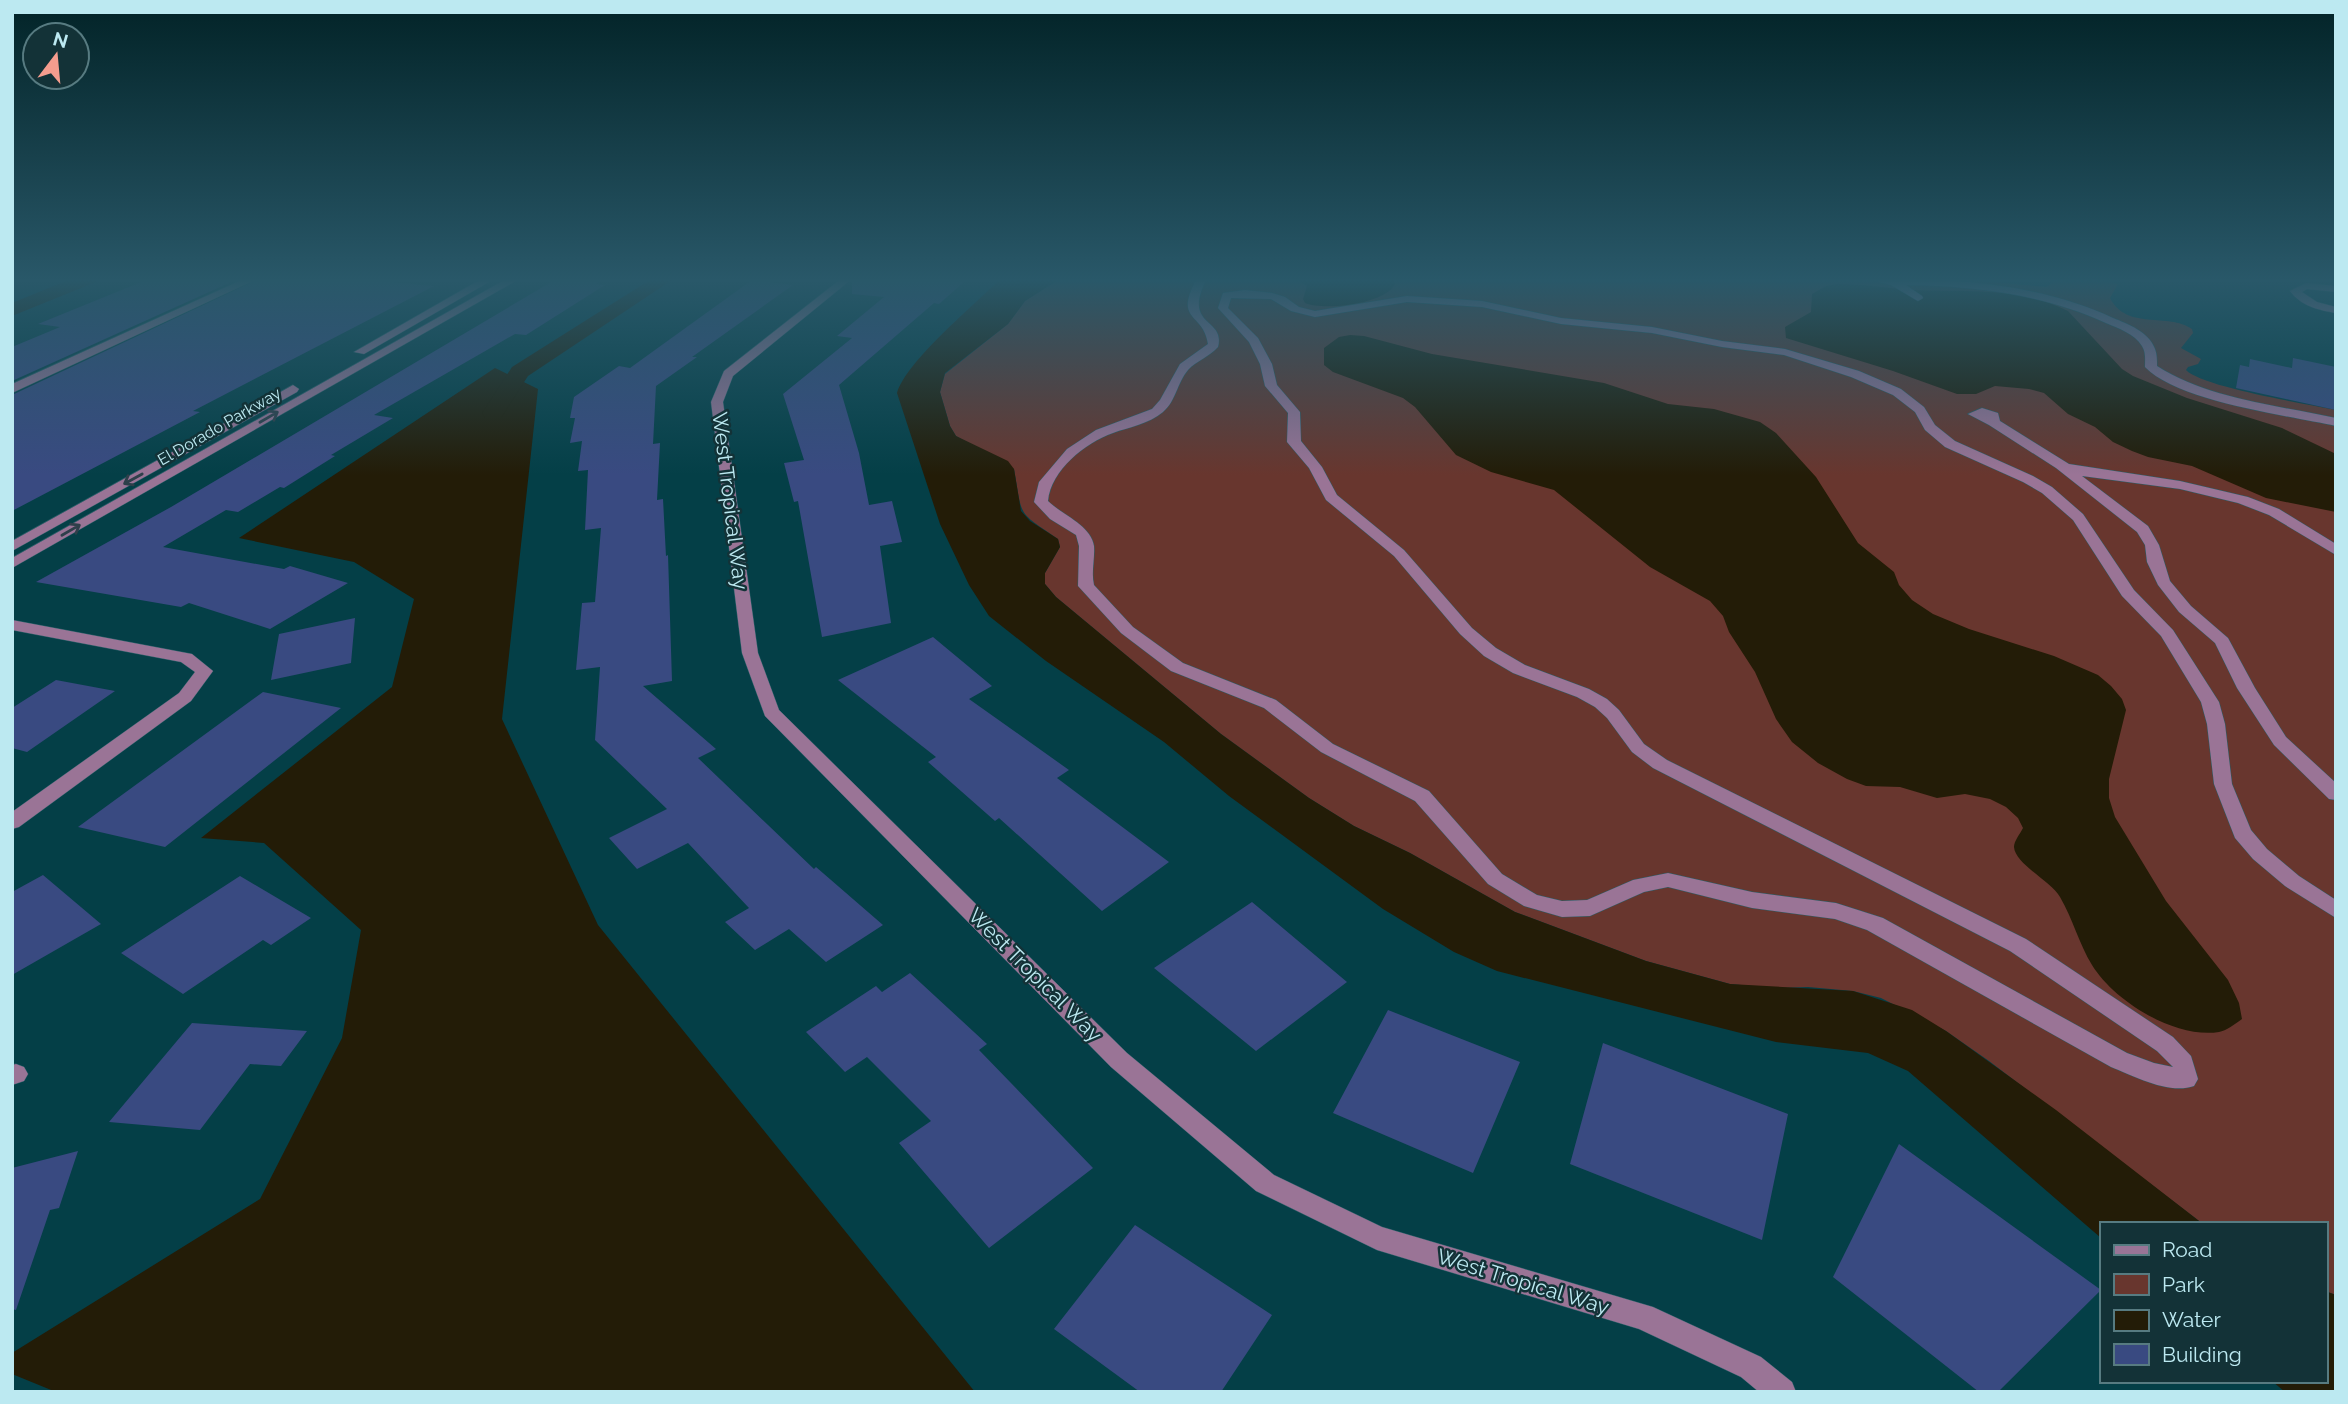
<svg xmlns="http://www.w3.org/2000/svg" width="2348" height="1404" font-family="Raleway,sans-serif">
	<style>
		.green { fill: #68362e }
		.water { fill: #231c07 }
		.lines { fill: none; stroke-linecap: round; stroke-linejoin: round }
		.canal { fill: #231c07; fill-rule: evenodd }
		.building { fill: #394a81 }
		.minor-casing { stroke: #255e66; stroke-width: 1 }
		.minor { fill: #9a7496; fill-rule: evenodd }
		.oneway { stroke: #2e3f4a }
		.labels { text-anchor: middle; stroke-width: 5; stroke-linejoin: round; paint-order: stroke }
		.far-street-label { font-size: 16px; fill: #bce9f1; stroke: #133237 }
		.near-street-label { font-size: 21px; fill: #bce9f1; stroke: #133237 }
	</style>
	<rect width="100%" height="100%" fill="#043f47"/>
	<path class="green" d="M 1061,278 L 1949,278 L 2047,287 L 2057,278 L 2098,278 L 2118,284 L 2110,298 C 2127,331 2168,312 2192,329 L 2193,333 L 2181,348 L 2201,359 L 2198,364 L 2188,367 L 2186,370 C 2202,387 2307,404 2336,410 L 2336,1295 L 2325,1291 L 2325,1224 L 2203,1224 L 1989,1061 L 1946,1031 L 1881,998 L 1853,991 L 1808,987 L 1774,988 L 1730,984 L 1646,961 L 1515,912 L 1410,853 L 1354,826 L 1309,798 L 1221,734 L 1056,597 L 1045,584 L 1045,573 L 1060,547 L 1058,539 C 1016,510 1023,519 1014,469 L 956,436 L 950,426 L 940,392 L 945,374 L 1008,324 L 1025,301 Z"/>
	<path class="water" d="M 1001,278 L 1061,278 L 1025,301 L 1008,324 L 945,373 L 940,392 L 950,426 L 956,436 L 1008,461 L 1014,469 L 1021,511 L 1030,521 L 1058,539 L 1060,547 L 1045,573 L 1045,584 L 1056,597 L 1221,734 L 1309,798 L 1354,826 L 1410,853 L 1515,912 L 1646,961 L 1730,984 L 1853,991 L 1912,1010 L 1946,1031 L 2056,1110 L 2203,1224 L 2101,1224 L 2101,1238 L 1908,1071 L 1868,1053 L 1776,1042 L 1497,971 L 1454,952 L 1383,909 L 1229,796 L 1164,742 L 1046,661 L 989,616 L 969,585 L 940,524 L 897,393 C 907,360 975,305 1001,278 Z
		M 1294,278 L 1393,278 L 1395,284 C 1386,304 1324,311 1305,303 L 1303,299 L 1307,286 Z
		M 1837,284 C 1862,284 1887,288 1913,290 C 1963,292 2022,287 2068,311 L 2122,369 L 2133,376 L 2187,398 L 2282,428 L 2336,454 L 2336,512 L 2266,498 L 2192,466 L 2148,457 L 2132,451 L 2113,442 L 2095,427 L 2068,414 L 2044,393 L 2029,389 L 1995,386 L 1976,394 L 1957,394 L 1893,371 L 1786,338 L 1785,327 L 1811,312 L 1812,294 L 1826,286 Z
		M 1350,335 L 1364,336 L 1432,354 L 1604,383 L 1668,404 L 1714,409 L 1760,422 L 1776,433 L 1816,477 L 1858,543 L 1894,572 L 1899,585 L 1912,600 L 1933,614 L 1969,629 L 2054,656 L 2098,675 L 2111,686 L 2122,699 L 2126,710 L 2109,779 L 2109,798 L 2115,817 L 2166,901 L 2228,980 L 2239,1003 L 2242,1019 C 2235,1024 2226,1031 2219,1032 C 2175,1039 2114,1001 2092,965 C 2079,944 2073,919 2060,897 C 2051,881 2015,864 2014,847 C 2014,841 2020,834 2023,828 L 2018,818 L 2006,807 L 1990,799 L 1965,794 L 1937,798 L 1900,787 L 1866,786 L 1847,779 L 1818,763 L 1792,742 L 1776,719 L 1755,672 L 1729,632 L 1723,616 L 1710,601 L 1650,567 L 1554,490 L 1491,472 L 1456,455 L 1415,407 L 1403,398 L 1333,372 L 1324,365 L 1324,348 L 1339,337 Z
		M 495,368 L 538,389 L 502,719 L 598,925 L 975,1392 L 56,1392 L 12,1374 L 12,1353 L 260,1199 L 342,1038 L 361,930 L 264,843 L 201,838 L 392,687 L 414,599 L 354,562 L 239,538 Z
		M 2325,1291 L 2336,1295 L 2336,1392 L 2285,1392 L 2272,1381 L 2325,1381 Z"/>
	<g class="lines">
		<path class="canal" d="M 73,278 L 98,278 L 96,282 L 12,316 L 12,303 Z
			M 653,278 L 675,278 L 528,376 L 501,418 L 485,418 L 482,413 L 512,367 Z"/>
	</g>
	<path class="building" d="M 151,278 L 240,278 L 12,381 L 12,347 L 60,327 L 38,324 Z
		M 261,278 L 346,278 L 434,286 L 193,411 L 200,412 L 12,511 L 12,395 Z
		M 558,278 L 605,278 L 596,284 L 605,285 L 526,335 L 515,334 L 374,415 L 393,418 L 331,455 L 335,456 L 284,488 L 280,487 L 238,512 L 226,510 L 163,547 L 284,569 L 290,566 L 348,583 L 270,629 L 189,603 L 181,607 L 36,582 L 171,507 Z
		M 856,278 L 930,278 L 964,282 L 939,304 L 934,303 L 839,385 L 859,453 L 869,505 L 892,501 L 902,542 L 880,546 L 891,623 L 822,637 L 798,501 L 794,502 L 784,463 L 804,460 L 783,394 L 852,338 L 837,336 L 884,297 L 852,294 L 852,282 Z
		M 752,280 L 793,285 L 692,357 L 697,357 L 656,386 L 653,444 L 660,443 L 657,500 L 663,499 L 666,556 L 668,555 L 672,681 L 643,686 L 716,749 L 698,758 L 814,869 L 816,867 L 883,925 L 826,962 L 789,929 L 755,950 L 725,922 L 749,908 L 688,843 L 637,869 L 609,838 L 667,809 L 595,740 L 600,667 L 576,670 L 582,603 L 595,602 L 601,528 L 585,530 L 588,470 L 578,471 L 582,441 L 570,443 L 575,418 L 570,418 L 574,397 L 619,366 L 630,368 Z
		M 2293,358 L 2336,367 L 2336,410 L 2236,388 L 2240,365 L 2249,367 L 2250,359 L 2292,368 Z
		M 355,618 L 351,663 L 271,680 L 279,634 Z
		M 933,637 L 992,686 L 969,699 L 1069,770 L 1057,778 L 1169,862 L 1102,911 L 999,818 L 995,821 L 928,762 L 936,757 L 838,680 Z
		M 56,680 L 115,691 L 27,752 L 12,748 L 12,708 Z
		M 263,692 L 341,708 L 165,847 L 78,827 Z
		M 43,875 L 101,924 L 12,975 L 12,892 Z
		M 240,876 L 311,918 L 271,945 L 263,940 L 183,994 L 121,953 Z
		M 1252,902 L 1347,982 L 1256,1051 L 1154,968 Z
		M 910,973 L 987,1044 L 979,1050 L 1093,1168 L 989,1248 L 899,1143 L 931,1121 L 867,1057 L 845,1072 L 806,1032 L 876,986 L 882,992 Z
		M 1388,1010 L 1520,1062 L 1473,1173 L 1333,1113 Z
		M 192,1023 L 307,1031 L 281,1066 L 250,1064 L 200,1130 L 109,1122 Z
		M 1603,1043 L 1788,1114 L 1762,1240 L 1570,1164 Z
		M 1899,1144 L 2101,1290 L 1998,1392 L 1979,1392 L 1833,1277 Z
		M 78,1151 L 59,1208 L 50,1210 L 16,1310 L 12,1309 L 12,1168 Z
		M 1135,1225 L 1272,1315 L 1221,1392 L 1140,1392 L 1054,1329 Z"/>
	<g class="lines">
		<g class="minor-casing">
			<path id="minor" d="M 246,278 L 259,278 L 12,393 L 12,384 Z
				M 483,278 L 496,278 L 364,354 L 354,352 Z
				M 508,278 L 521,278 L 12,568 L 12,558 Z
				M 842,278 L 853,278 L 733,376 L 723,402 L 758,653 L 779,710 L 1127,1053 L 1274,1175 L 1382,1227 L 1653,1307 L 1761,1357 L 1792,1382 L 1796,1392 L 1759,1392 L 1741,1377 L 1639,1329 L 1377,1250 L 1256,1191 L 1111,1067 L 765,716 L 742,653 L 711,402 L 724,371 Z
				M 1197,278 L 1207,278 C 1181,328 1226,317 1218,347 C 1209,357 1196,361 1188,370 C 1177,383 1176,401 1163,412 C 1149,424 1129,427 1113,433 C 1085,443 1051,470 1048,501 C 1062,515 1091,525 1094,546 C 1095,559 1091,572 1094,585 L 1133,627 L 1183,663 L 1276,700 L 1333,744 L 1429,791 L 1502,874 L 1537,895 L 1562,901 L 1587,900 L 1633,880 L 1668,873 L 1752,892 L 1836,903 L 1883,918 L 2127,1053 L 2154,1063 L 2173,1067 L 2157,1051 L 2010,951 L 1653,768 L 1632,752 L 1607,718 L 1595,707 L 1577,697 L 1513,673 L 1484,656 L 1460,634 L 1394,556 L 1326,500 L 1309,468 L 1287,442 L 1288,413 L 1265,386 L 1260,364 L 1249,342 L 1218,308 L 1223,293 L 1245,290 L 1272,293 L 1285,297 L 1299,307 L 1315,311 L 1407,296 L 1482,301 L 1561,318 L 1652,327 L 1722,341 L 1785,349 L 1859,371 L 1901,389 L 1924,407 L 1935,425 L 1955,441 L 2033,476 L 2052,487 L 2083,514 L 2134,590 L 2173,630 L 2219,702 L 2225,724 L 2232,784 L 2251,830 L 2267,849 L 2299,876 L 2336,900 L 2336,918 L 2285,886 L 2253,859 L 2235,838 L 2214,784 L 2207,724 L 2201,702 L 2161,636 L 2122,596 L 2073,520 L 2042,493 L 2023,482 L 1945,447 L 1925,430 L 1915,412 L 1893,395 L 1851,377 L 1784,355 L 1722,347 L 1652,333 L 1561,324 L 1482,307 L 1407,302 L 1315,317 L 1291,311 L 1271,299 L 1231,298 L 1228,308 L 1258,338 L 1272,364 L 1277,385 L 1300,412 L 1301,441 L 1322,467 L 1337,495 L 1404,550 L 1472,628 L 1496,648 L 1525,665 L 1589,689 L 1607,699 L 1619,710 L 1644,744 L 1667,760 L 2026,939 L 2173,1037 L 2191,1056 L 2198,1079 L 2194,1086 C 2169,1095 2134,1076 2111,1067 L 1867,930 L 1835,919 L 1752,908 L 1668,887 L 1644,892 L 1590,916 L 1562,917 L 1524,906 L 1488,884 L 1415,801 L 1321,752 L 1264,708 L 1171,671 L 1121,633 L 1078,586 L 1079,546 L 1076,535 L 1050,519 L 1034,502 L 1039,482 L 1067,449 L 1096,430 L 1152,409 L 1160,400 L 1180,364 L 1208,344 C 1203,311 1173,323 1197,278 Z
				M 1864,278 C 1948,278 2035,282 2113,318 C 2128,324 2149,332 2155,349 C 2157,354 2157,360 2157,366 C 2209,399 2276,405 2336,418 L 2336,426 C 2287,415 2179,402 2145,367 C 2145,360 2146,352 2142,346 C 2135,334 2118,328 2106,323 C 2043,294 1975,286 1906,285 L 1922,296 L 1923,298 L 1918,301 L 1891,285 Z
				M 2306,283 L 2336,286 L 2336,292 L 2307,289 L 2302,292 L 2317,302 L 2336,307 L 2336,313 C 2318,310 2301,306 2290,291 Z
				M 293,385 L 299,389 L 297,392 L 12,551 L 12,541 Z
				M 1982,408 L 1998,413 L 2000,421 L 2069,464 L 2180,481 L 2248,497 L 2279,509 L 2336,544 L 2336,555 L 2269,515 L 2238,503 L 2180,489 L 2082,476 L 2148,526 L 2159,545 L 2170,581 L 2191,606 L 2228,638 L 2255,688 L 2286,737 L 2336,783 L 2336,800 L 2329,799 L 2274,745 L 2237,688 L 2215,643 L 2179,612 L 2158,585 L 2147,562 L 2145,545 L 2137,532 L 2056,468 L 1989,425 L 1968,414 Z
				M 12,620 L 192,654 L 213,671 L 191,701 L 19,827 L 12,829 L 12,812 L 179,693 L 195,672 L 181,662 L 12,630 Z
				M 16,1064 L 24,1067 L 28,1074 L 24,1081 L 12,1085 L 12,1065 Z"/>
		</g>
		<use href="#minor" class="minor"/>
	</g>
	<defs><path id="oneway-shaft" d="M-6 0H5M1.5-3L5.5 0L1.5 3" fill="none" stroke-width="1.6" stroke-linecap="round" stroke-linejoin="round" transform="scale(1.75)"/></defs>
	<g class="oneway">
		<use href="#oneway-shaft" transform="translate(269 417) rotate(-30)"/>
		<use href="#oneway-shaft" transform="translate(133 479) rotate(151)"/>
		<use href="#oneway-shaft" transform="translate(71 530) rotate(-30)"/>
	</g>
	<linearGradient id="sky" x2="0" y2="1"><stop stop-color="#022327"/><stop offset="0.59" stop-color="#295869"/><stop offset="1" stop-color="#295869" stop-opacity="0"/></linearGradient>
	<rect width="2348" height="475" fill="url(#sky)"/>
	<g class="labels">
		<g class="far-street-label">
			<text transform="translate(219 426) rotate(-30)" y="6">El Dorado Parkway</text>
		</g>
		<g class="near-street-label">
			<text transform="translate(730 501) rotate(83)" y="7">West Tropical Way</text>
			<text transform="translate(1035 975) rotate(45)" y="7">West Tropical Way</text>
			<text transform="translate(1523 1282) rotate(17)" y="7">West Tropical Way</text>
		</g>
	</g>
	<rect width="2348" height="1404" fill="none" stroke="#bce9f1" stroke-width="28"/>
	<rect x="2100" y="1222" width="228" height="161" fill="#133237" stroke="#577b81" stroke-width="2"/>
	<rect x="2114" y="1245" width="35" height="10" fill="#9a7496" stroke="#577b81" stroke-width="2"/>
	<text x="2162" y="1257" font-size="21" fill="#bce9f1">Road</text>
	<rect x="2114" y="1274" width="35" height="21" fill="#68362e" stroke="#577b81" stroke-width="2"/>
	<text x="2162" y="1292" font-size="21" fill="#bce9f1">Park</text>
	<rect x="2114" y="1310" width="35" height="21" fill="#231c07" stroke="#577b81" stroke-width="2"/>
	<text x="2162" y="1327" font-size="21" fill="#bce9f1">Water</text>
	<rect x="2114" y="1344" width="35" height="21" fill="#394a81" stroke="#577b81" stroke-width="2"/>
	<text x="2162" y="1362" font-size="21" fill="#bce9f1">Building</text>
	<g transform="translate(56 56) rotate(16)"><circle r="33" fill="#133237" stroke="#577b81" stroke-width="2"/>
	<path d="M0-5L12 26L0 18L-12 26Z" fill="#f59d8e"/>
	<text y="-10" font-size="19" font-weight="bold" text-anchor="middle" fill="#bce9f1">N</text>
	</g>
</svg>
